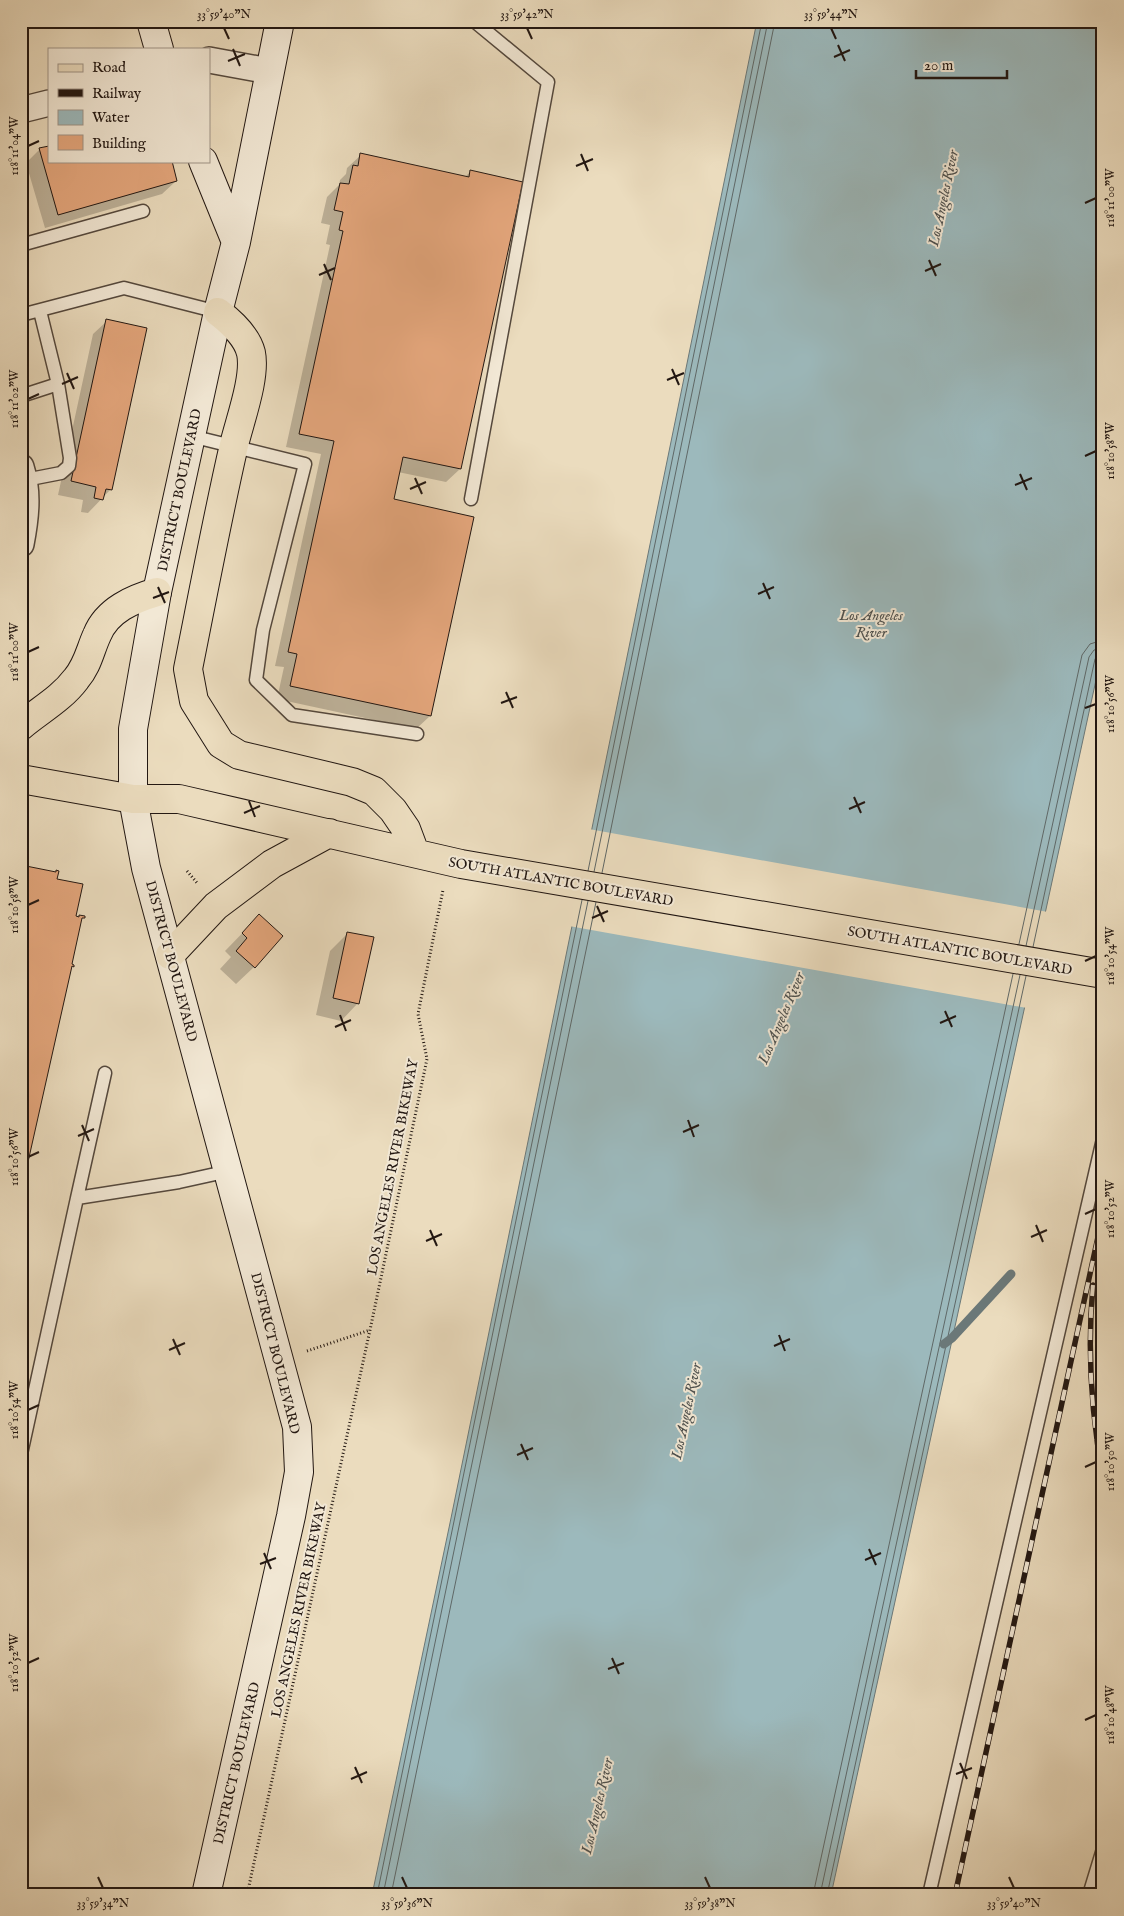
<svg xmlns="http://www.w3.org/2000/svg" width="1124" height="1916" font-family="'IM FELL English',serif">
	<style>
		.water { fill: #9cb9bc; stroke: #6b7878 }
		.pier { fill: #ebdcbe }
		.shadow { fill: #0003 }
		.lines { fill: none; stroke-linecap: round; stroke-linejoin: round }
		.shore { stroke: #5f6867; stroke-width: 1 }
		.stream { stroke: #6b7878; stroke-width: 9 }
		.building { fill: #e4a67c; stroke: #221712 }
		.lane-casing { stroke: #54483d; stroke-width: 15 }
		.street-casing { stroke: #54483d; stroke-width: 28 }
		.secondary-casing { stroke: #221712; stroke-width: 30 }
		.primary-casing { stroke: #221712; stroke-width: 30 }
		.path { stroke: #221712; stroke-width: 3; stroke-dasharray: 1 2.5; stroke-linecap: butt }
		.lane { stroke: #f2e8d5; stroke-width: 12 }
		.street { stroke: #f2e8d5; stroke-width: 25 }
		.secondary { stroke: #f2e8d5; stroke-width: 28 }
		.primary { stroke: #ebdcbe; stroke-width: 28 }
		.rail-casing { stroke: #221712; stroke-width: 5.5 }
		.rail { stroke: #f2e8d5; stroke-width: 4; stroke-dasharray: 11; stroke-linecap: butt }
		.ticks { fill: none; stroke: #221712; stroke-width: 2 }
		.labels { text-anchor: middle; stroke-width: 4; stroke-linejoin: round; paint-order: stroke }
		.street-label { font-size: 14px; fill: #221712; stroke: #f2e8d5 }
		.water-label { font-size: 15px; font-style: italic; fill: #4d504e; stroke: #f2e8d5 }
		.neatline { fill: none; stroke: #221712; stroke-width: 2 }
		.ticks-label { font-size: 12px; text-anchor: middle; fill: #221712 }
	</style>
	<rect width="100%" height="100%" fill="#ebdcbe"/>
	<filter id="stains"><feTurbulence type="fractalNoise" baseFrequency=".004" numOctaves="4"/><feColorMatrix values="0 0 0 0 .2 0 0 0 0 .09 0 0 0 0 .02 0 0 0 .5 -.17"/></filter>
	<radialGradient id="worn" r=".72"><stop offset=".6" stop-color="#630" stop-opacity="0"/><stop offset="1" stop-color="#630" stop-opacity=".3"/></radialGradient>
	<path class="water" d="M 757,21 L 1103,21 L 1103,648 L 831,1895 L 372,1895 L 450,1523 Z"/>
	<path class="pier" d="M 589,829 L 1048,912 L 1027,1008 L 569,926 Z"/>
	<path class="shadow" d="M 173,21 L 200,21 L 175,28 Z
		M 39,150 L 49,161 L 176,181 L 162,194 L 45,228 L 26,163 Z
		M 361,155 L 465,177 L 471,171 L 522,183 L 460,469 L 446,482 L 398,472 L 392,500 L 473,518 L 430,716 L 416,729 L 277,699 L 284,667 L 275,666 L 321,454 L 286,447 L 330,245 L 326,244 L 330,225 L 321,223 L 327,197 L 339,185 L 340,180 L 346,174 L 347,168 Z
		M 107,321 L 111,489 L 88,513 L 81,512 L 83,500 L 58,495 L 93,334 Z
		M 21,866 L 27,1161 L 21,1167 Z
		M 259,916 L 254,967 L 236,984 L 220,969 L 231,957 L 225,951 Z
		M 348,933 L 358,1003 L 341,1021 L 316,1015 L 330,951 Z"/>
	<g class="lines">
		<path class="shore" d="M 588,871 L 762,21
			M 594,872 L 768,21
			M 602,873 L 775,21
			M 1019,944 L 1082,655 L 1090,644 L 1103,640
			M 1026,946 L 1089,657 L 1094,650 L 1103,648
			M 1033,947 L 1095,659 L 1098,655 L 1103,654
			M 377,1895 L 582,900
			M 383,1895 L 588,901
			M 391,1895 L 596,902
			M 813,1895 L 1013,974
			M 820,1895 L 1020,975
			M 827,1895 L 1026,976"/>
		<path class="stream" d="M 944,1344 L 952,1338 L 1011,1274"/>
	</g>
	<path class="building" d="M 49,146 L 49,161 L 172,161 L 177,181 L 58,215 L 39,148 Z
		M 360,153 L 469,177 L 470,170 L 523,182 L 461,469 L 403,457 L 394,499 L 474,517 L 431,716 L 290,686 L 297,654 L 288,652 L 334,441 L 299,434 L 343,231 L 339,230 L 343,212 L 334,210 L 340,183 L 349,184 L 353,165 L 358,166 Z
		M 106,319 L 147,328 L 112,490 L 106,489 L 103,500 L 94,498 L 96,487 L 71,481 Z
		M 21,865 L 56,872 L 56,870 L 59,871 L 57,879 L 83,884 L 76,916 L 79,917 L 79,915 L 85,916 L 85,918 L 82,918 L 72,964 L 74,965 L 74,967 L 72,966 L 28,1162 L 21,1161 Z
		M 259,914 L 283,936 L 255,968 L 236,951 L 247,938 L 242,933 Z
		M 347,932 L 374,937 L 359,1004 L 333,998 Z"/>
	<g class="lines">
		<g class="lane-casing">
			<path id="lane" d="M 21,245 L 143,211
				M 21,315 L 124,288 L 218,312
				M 21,396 L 58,384 L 40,311
				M 191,436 L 305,464 L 263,630 L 256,680 L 292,715 L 417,734
				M 25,480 L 61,473 L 69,466 L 70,458 L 58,384
				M 471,499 L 548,82 L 474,21
				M 77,1198 L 105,1073
				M 21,1454 L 77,1198 L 179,1182 L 229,1171
				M 929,1895 L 1103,1139
				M 1089,1895 L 1103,1849"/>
		</g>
		<g class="street-casing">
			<path id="street" d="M 209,60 L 269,71
				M 21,110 L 49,103
				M 21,467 C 29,492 26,518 21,544"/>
		</g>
		<g class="secondary-casing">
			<path id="secondary" d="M 151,21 L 159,49
				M 203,161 L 236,242
				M 206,1895 L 291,1516 L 299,1472 L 297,1427 L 146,868 L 133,799 L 133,729 L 157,592 L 218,312 L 236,242 L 280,21"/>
		</g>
		<g class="primary-casing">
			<path id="primary" d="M 218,312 C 231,322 247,336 251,353 C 256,377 240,420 234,445 C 217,519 203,594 188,669 L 194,701 L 221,744 L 239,755 L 352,782 L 374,791 L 393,810 L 406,829 L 415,853
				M 21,726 C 40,710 61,699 76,679 C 88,665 90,650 97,635 C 107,610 133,599 157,592
				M 21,779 L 133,799 L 179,799 L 461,864 L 1103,974
				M 170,955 L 216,906 L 272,864 L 329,833"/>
		</g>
		<path class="path" d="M 187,871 L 198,884
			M 307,1351 L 370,1330
			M 247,1895 L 370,1330 L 427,1059 L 418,1014 L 443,890"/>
		<use href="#lane" class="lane"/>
		<use href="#street" class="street"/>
		<use href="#secondary" class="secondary"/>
		<use href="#primary" class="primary"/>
		<g class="rail-casing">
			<path id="rail" d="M 1093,1285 C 1087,1350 1091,1413 1103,1477
				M 955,1895 L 1103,1214"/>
		</g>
		<use href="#rail" class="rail"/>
	</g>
	<path class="ticks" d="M 224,28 L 229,39M 527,28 L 532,39M 831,28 L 836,39M 838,45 L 845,61M 233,49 L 240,66M 834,57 L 850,50M 228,61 L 245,54M 28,146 L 39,141M 581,154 L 588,171M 576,166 L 593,159M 1085,203 L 1096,198M 929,260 L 936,276M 324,264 L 331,280M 925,271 L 941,264M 319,275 L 335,268M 672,369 L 679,385M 67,373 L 74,389M 667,380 L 684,373M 62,384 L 78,377M 28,399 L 39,394M 1085,456 L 1096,451M 1020,474 L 1027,490M 415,478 L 422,494M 1015,485 L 1032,478M 410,489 L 426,482M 763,583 L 770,599M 158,587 L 165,603M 758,594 L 774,587M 153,598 L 169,592M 28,652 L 39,647M 506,692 L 513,708M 501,703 L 517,697M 1085,708 L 1096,704M 854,797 L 861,813M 249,801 L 255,817M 849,809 L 865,802M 244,813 L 260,806M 28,905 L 39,900M 597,906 L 604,922M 592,918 L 608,911M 1085,961 L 1096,956M 945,1011 L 952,1027M 340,1015 L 346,1031M 940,1023 L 956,1016M 335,1027 L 351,1020M 688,1120 L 694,1137M 82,1125 L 89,1141M 683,1132 L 699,1125M 78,1136 L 94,1129M 28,1157 L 39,1152M 1085,1214 L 1096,1209M 1036,1225 L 1043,1242M 430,1230 L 437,1246M 1031,1237 L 1047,1230M 426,1241 L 442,1234M 779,1335 L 785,1351M 173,1339 L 180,1355M 774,1346 L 790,1339M 169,1350 L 185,1343M 28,1410 L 39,1405M 521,1444 L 528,1460M 517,1455 L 533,1448M 1085,1467 L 1096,1462M 869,1549 L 876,1565M 264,1553 L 271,1569M 865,1560 L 881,1553M 260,1564 L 276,1558M 612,1658 L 619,1674M 28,1663 L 39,1658M 608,1669 L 624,1663M 1085,1720 L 1096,1715M 960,1763 L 967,1779M 355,1767 L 362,1783M 956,1774 L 972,1768M 351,1779 L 367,1772M 98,1877 L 103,1888M 402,1877 L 407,1888M 705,1877 L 710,1888M 1009,1877 L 1014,1888"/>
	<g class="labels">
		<g class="street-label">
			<text transform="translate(179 490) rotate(-78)" y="5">DISTRICT BOULEVARD</text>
			<text transform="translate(561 881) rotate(10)" y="5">SOUTH ATLANTIC BOULEVARD</text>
			<text transform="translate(960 950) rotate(10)" y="5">SOUTH ATLANTIC BOULEVARD</text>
			<text transform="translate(172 961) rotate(75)" y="5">DISTRICT BOULEVARD</text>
			<text transform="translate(392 1167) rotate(-79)" y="5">LOS ANGELES RIVER BIKEWAY</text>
			<text transform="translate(276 1353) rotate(76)" y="5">DISTRICT BOULEVARD</text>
			<text transform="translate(298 1610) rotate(-78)" y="5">LOS ANGELES RIVER BIKEWAY</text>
			<text transform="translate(236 1763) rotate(-77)" y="5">DISTRICT BOULEVARD</text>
		</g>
		<g class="water-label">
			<text transform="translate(943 198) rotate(-78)" y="5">Los Angeles River</text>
			<text x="871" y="620">Los Angeles<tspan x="871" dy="17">River</tspan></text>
			<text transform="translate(781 1018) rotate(-67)" y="5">Los Angeles River</text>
			<text transform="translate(686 1411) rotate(-78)" y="5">Los Angeles River</text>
			<text transform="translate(597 1806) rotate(-77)" y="5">Los Angeles River</text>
		</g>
	</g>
	<rect width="1124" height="1916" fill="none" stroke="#ebdcbe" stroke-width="55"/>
	<rect x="48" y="48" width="162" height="115" fill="#f2e8d5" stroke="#9f9487"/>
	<rect x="58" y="64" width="25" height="8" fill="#ebdcbe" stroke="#9f9487"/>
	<text x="92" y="72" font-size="15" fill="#221712">Road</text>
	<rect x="58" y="89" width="25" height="8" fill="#221712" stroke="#9f9487"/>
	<text x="92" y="98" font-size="15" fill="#221712">Railway</text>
	<rect x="58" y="110" width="25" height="15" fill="#9cb9bc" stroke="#9f9487"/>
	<text x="92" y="122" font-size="15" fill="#221712">Water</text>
	<rect x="58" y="135" width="25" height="15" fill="#e4a67c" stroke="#9f9487"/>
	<text x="92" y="148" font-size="15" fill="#221712">Building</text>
	<path d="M916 70v8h91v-8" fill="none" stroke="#221712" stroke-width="2.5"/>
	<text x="924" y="70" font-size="15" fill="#221712" stroke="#f2e8d5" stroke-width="4" paint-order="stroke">20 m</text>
	<rect x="28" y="28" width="1068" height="1860" class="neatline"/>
	<g class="ticks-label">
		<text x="224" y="18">33°59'40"N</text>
		<text x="527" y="18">33°59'42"N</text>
		<text x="831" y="18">33°59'44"N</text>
		<text transform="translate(14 146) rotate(-90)" y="4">118°11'04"W</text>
		<text transform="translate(1110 198) rotate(-90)" y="4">118°11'00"W</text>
		<text transform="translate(14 399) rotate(-90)" y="4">118°11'02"W</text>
		<text transform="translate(1110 451) rotate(-90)" y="4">118°10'58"W</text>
		<text transform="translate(14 652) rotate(-90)" y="4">118°11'00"W</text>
		<text transform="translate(1110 704) rotate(-90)" y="4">118°10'56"W</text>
		<text transform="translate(14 905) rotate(-90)" y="4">118°10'58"W</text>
		<text transform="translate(1110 956) rotate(-90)" y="4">118°10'54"W</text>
		<text transform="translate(14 1157) rotate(-90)" y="4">118°10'56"W</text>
		<text transform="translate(1110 1209) rotate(-90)" y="4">118°10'52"W</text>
		<text transform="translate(14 1410) rotate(-90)" y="4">118°10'54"W</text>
		<text transform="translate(1110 1462) rotate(-90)" y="4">118°10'50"W</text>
		<text transform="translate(14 1663) rotate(-90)" y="4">118°10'52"W</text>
		<text transform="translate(1110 1715) rotate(-90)" y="4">118°10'48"W</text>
		<text x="103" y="1907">33°59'34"N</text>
		<text x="407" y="1907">33°59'36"N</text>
		<text x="710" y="1907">33°59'38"N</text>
		<text x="1014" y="1907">33°59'40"N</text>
	</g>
	<rect width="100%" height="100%" filter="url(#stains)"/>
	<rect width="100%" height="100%" fill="url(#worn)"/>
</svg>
